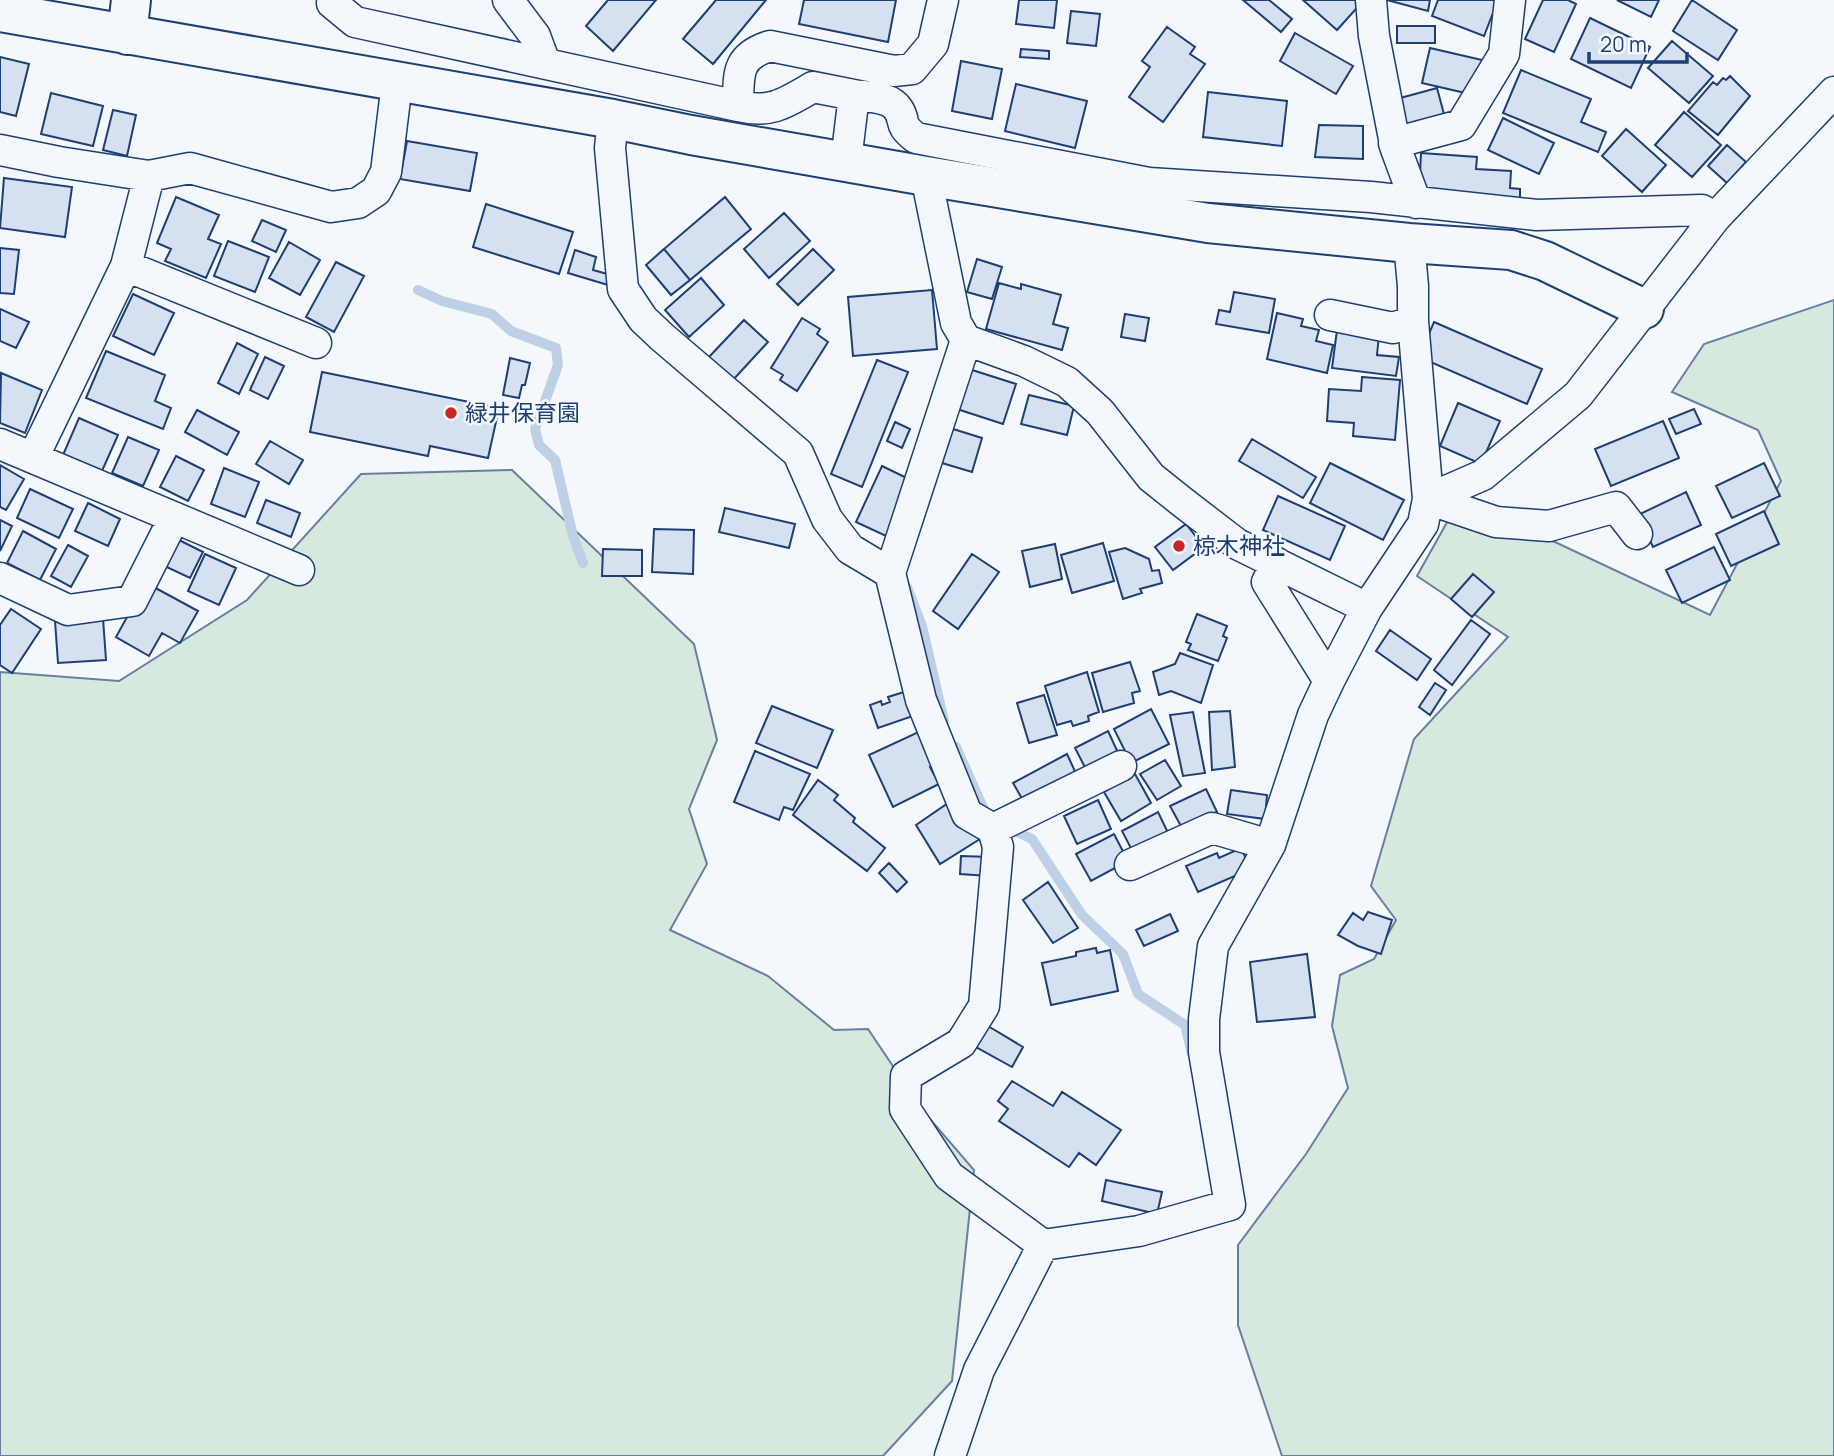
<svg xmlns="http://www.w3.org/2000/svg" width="1834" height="1456" font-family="Manrope,'Noto Sans JP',sans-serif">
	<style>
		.green { fill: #d7e8df; stroke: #687fa3; stroke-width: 2 }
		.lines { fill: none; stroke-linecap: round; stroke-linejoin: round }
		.stream { stroke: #bed0e5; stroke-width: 10 }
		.building { fill: #d5e0f0; stroke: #1d3f73; stroke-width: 2 }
		.street-casing { stroke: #1d3f73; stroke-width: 33 }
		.secondary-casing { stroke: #1d3f73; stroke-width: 42 }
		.street { stroke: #f4f7fb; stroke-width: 30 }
		.secondary { stroke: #f4f7fb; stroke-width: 38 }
		.poi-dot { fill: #c62828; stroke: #f4f7fb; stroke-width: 2.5 }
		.labels { text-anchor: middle; stroke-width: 5; stroke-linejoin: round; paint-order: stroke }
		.poi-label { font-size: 23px; fill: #1d3f73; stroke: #f4f7fb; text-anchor: start }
	</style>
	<rect width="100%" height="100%" fill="#f4f7fb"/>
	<path class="green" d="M 1834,300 L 1834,1456 L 1282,1456 L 1238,1325 L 1238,1245 L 1306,1154 L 1348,1088 L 1332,1026 L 1340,975 L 1374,959 L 1396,920 L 1371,886 L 1414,739 L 1508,637 L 1417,576 L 1450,517 L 1555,542 L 1710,615 L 1781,481 L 1758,430 L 1672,392 L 1704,344 Z
		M 512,470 L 694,644 L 717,740 L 689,809 L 707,864 L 670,930 L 768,976 L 834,1030 L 868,1029 L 923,1111 L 974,1170 L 952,1381 L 883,1456 L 0,1456 L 0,672 L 119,681 L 247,600 L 361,474 Z"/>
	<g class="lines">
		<path class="stream" d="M 418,290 L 442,301 L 492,314 L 511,331 L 556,348 L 558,365 L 535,429 L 539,445 L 555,460 L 573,536 L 583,563
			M 907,587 L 922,626 L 944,721
			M 956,747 L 985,812 L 989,815
			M 1007,827 L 1032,839 L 1082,915 L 1123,954 L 1138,994 L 1185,1025 L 1192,1054"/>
	</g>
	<path class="building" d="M 608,0 L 656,0 L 613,51 L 586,26 Z
		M 716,0 L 766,0 L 713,64 L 683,39 Z
		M 804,0 L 896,0 L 888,42 L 799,24 Z
		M 1019,0 L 1057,0 L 1054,28 L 1016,24 Z
		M 1243,0 L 1269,0 L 1292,19 L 1281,32 Z
		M 1303,0 L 1364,0 L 1337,30 Z
		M 1387,0 L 1430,0 L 1428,11 Z
		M 1438,0 L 1498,0 L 1484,36 L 1432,16 Z
		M 1543,0 L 1568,0 L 1576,4 L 1554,52 L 1525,39 Z
		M 1617,0 L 1659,0 L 1651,17 Z
		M 1692,0 L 1737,30 L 1718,60 L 1673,31 Z
		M 1071,11 L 1100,14 L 1096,46 L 1067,43 Z
		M 1590,18 L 1650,47 L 1631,88 L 1571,59 Z
		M 1397,26 L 1435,26 L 1435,43 L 1397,43 Z
		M 1167,27 L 1195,47 L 1190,54 L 1205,64 L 1163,122 L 1129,97 L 1150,67 L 1142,61 Z
		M 1295,33 L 1353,66 L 1336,94 L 1280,61 Z
		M 1672,41 L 1713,76 L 1689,103 L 1648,68 Z
		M 1430,48 L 1482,60 L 1474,95 L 1422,83 Z
		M 1021,49 L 1049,51 L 1049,59 L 1020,57 Z
		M 0,57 L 29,64 L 16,116 L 0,112 Z
		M 961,61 L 1002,69 L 992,119 L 952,111 Z
		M 1521,70 L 1591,99 L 1581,122 L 1606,132 L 1598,152 L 1503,113 Z
		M 1730,76 L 1750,96 L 1718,135 L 1688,111 L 1713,82 L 1717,85 L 1723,78 L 1726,80 Z
		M 1016,84 L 1087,101 L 1075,148 L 1005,131 Z
		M 1437,88 L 1445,118 L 1401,129 L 1393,100 Z
		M 1208,92 L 1287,101 L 1282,146 L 1203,137 Z
		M 51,93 L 103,106 L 93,146 L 41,134 Z
		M 113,110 L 136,115 L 127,156 L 103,150 Z
		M 1684,112 L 1721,145 L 1692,177 L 1655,145 Z
		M 1503,118 L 1554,143 L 1539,174 L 1488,150 Z
		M 1319,125 L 1363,126 L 1363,159 L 1315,157 Z
		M 1626,129 L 1666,165 L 1642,192 L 1602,156 Z
		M 407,141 L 477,153 L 470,191 L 400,179 Z
		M 1727,145 L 1746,162 L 1727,183 L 1708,166 Z
		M 1421,153 L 1477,157 L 1476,169 L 1511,171 L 1510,188 L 1520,189 L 1520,201 L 1419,195 Z
		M 4,178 L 72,187 L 65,237 L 0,228 Z
		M 176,197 L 219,215 L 208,239 L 221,244 L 206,278 L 165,261 L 171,249 L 157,243 Z
		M 725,197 L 751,229 L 690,280 L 664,249 Z
		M 486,204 L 573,232 L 559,274 L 473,247 Z
		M 784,213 L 810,241 L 769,278 L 744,249 Z
		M 262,220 L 286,230 L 276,252 L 252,241 Z
		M 228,241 L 269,257 L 255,292 L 214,276 Z
		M 289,242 L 320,260 L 300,295 L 269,278 Z
		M 0,248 L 19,250 L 14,294 L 0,293 Z
		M 664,249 L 690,280 L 671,295 L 646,265 Z
		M 813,249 L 834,270 L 798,305 L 777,284 Z
		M 575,250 L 596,257 L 593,270 L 611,275 L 608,285 L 568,273 Z
		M 977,259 L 1002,267 L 992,299 L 967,292 Z
		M 336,262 L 364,276 L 334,332 L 306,317 Z
		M 701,278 L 724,305 L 689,337 L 665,310 Z
		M 999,283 L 1021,289 L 1021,284 L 1061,295 L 1053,324 L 1068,328 L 1062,350 L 986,329 Z
		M 932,290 L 937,349 L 853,356 L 848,297 Z
		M 1234,292 L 1275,299 L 1269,333 L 1216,324 L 1219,310 L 1230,312 Z
		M 133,294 L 174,313 L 154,355 L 113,336 Z
		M 0,309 L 29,322 L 16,348 L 0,341 Z
		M 1277,313 L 1303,319 L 1301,326 L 1319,330 L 1316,341 L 1333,345 L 1327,373 L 1267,359 Z
		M 1125,314 L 1149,318 L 1145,341 L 1121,337 Z
		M 802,318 L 820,329 L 817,334 L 828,342 L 797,391 L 780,380 L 783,375 L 771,368 Z
		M 744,320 L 768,342 L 732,381 L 708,358 Z
		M 1434,322 L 1542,369 L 1527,404 L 1419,357 Z
		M 1337,330 L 1379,335 L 1377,355 L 1399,357 L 1396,376 L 1332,368 Z
		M 237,343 L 258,354 L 239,394 L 218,383 Z
		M 106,351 L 165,375 L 155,401 L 171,408 L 163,429 L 86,398 Z
		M 265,357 L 284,366 L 268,399 L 250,390 Z
		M 510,358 L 530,363 L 525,385 L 522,385 L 519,398 L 503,395 Z
		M 877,360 L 908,372 L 862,487 L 831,474 Z
		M 969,369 L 1016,384 L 1003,424 L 957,409 Z
		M 322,372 L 499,408 L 488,458 L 430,446 L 428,456 L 310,432 Z
		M 1,373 L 42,390 L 25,433 L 0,423 Z
		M 1362,377 L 1400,380 L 1395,440 L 1353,436 L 1354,423 L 1327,421 L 1329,389 L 1361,391 Z
		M 1029,395 L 1074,406 L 1067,435 L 1021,424 Z
		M 1458,403 L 1500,421 L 1481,464 L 1440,446 Z
		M 1694,409 L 1701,424 L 1676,434 L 1669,419 Z
		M 197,410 L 239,432 L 227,455 L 185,432 Z
		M 79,418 L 118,435 L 102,471 L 63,455 Z
		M 1663,421 L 1679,458 L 1611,486 L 1595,449 Z
		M 895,422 L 910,429 L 902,448 L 887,441 Z
		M 953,429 L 982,438 L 972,472 L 942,463 Z
		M 128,437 L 159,450 L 143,486 L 112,473 Z
		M 1252,439 L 1316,477 L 1303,498 L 1239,461 Z
		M 270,441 L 303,460 L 289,484 L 256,464 Z
		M 176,456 L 204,470 L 188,501 L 160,487 Z
		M 1330,463 L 1404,500 L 1383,540 L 1310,503 Z
		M 1764,463 L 1780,496 L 1732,518 L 1716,486 Z
		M 0,465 L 24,479 L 6,510 L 0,507 Z
		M 882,466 L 913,481 L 886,536 L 856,522 Z
		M 224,468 L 259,482 L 245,517 L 211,504 Z
		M 30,489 L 73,509 L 59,538 L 17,518 Z
		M 1686,492 L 1701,525 L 1653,547 L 1638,515 Z
		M 1278,496 L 1345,526 L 1330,560 L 1263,530 Z
		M 266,500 L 300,513 L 291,537 L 257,523 Z
		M 88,503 L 120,519 L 108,546 L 75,531 Z
		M 725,508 L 795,524 L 789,548 L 719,532 Z
		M 1764,511 L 1779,544 L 1731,566 L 1716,534 Z
		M 0,520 L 12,526 L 0,551 Z
		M 1186,524 L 1204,547 L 1173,570 L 1155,547 Z
		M 654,529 L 694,530 L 693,574 L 652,572 Z
		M 23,531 L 56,549 L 40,580 L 7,563 Z
		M 169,535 L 203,552 L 190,578 L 156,562 Z
		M 1103,543 L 1114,581 L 1072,593 L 1061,555 Z
		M 1055,544 L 1062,579 L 1030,587 L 1022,551 Z
		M 68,545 L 88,556 L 71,587 L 51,576 Z
		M 1714,547 L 1730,580 L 1682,603 L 1666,570 Z
		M 1125,548 L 1149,559 L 1152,571 L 1159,570 L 1162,583 L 1140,589 L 1142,593 L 1123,599 L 1109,552 Z
		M 603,549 L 642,550 L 642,576 L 602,576 Z
		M 205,554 L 236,568 L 219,605 L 188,591 Z
		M 972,554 L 999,572 L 958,629 L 933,611 Z
		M 1473,574 L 1494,592 L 1472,617 L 1451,599 Z
		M 150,585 L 198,611 L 180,643 L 162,633 L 149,656 L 116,637 L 132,608 Z
		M 11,609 L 41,629 L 12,673 L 0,665 L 0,625 Z
		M 1197,614 L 1227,626 L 1223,636 L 1227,638 L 1218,661 L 1188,650 L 1191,644 L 1186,642 Z
		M 103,618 L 106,660 L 58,663 L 55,621 Z
		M 1471,620 L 1490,634 L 1452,685 L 1434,670 Z
		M 1390,630 L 1431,659 L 1417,680 L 1376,651 Z
		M 1180,653 L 1213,665 L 1201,703 L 1171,691 L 1159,695 L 1153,672 L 1175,664 Z
		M 1130,662 L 1140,691 L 1132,693 L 1134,703 L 1103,712 L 1092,673 Z
		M 1087,672 L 1099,712 L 1088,716 L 1089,721 L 1073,726 L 1071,721 L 1057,725 L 1045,686 Z
		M 1435,683 L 1446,690 L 1430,715 L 1419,707 Z
		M 904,692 L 913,716 L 878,728 L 870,705 L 881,701 L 882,705 L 890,702 L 888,697 Z
		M 1044,695 L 1057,735 L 1029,743 L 1017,703 Z
		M 772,706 L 833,730 L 817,768 L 756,743 Z
		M 1151,709 L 1169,744 L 1131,763 L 1114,729 Z
		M 1230,711 L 1235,767 L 1212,770 L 1209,712 Z
		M 1193,712 L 1205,773 L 1183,776 L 1170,715 Z
		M 925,729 L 941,762 L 930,767 L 939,784 L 893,807 L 869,755 Z
		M 1108,731 L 1120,757 L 1088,773 L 1075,748 Z
		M 755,751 L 810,774 L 793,810 L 784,807 L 779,820 L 734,802 Z
		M 1067,754 L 1079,780 L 1027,807 L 1013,783 Z
		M 1165,760 L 1181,786 L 1157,800 L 1140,774 Z
		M 1135,774 L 1151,803 L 1121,821 L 1104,792 Z
		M 818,780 L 838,795 L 834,800 L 855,818 L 853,822 L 885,848 L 867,871 L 793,815 Z
		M 1206,789 L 1217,812 L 1182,828 L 1170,806 Z
		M 1231,790 L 1267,795 L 1265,819 L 1227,814 Z
		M 954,799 L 980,839 L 940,864 L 916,825 Z
		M 1098,800 L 1111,829 L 1077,844 L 1064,816 Z
		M 1158,812 L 1171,839 L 1135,856 L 1122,831 Z
		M 1114,834 L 1128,861 L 1091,881 L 1076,854 Z
		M 1241,848 L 1251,869 L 1198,892 L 1186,866 L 1217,853 L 1219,858 Z
		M 961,856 L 990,857 L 989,876 L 960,874 Z
		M 889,863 L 907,882 L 897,892 L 879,873 Z
		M 1048,882 L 1078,928 L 1053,943 L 1023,900 Z
		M 1368,912 L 1392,920 L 1381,954 L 1358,946 L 1338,935 L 1353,913 L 1363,920 Z
		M 1170,914 L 1178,931 L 1144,946 L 1136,930 Z
		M 1096,948 L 1097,953 L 1110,950 L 1118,991 L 1051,1005 L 1042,963 L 1076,956 L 1076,952 Z
		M 1307,954 L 1315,1017 L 1257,1022 L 1250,962 Z
		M 988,1026 L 1023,1047 L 1012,1067 L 976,1047 Z
		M 1012,1081 L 1053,1106 L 1062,1092 L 1121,1130 L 1096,1165 L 1079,1153 L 1069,1167 L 999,1121 L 1008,1109 L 998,1101 Z
		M 1106,1180 L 1162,1192 L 1157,1214 L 1102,1201 Z"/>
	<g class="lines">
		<g class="street-casing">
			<path id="street" d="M 334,0 L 332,3 L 355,22 L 738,106
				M 508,0 L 535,36 L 545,63
				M 1371,0 L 1374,36 L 1396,149 L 1416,203
				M 854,95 C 867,97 890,96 898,109 C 907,123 897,123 916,138 L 1149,183 L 1371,197 L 1537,215 L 1702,210 L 1715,218
				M 613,119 L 610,148 L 623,289 L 643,319 L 662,337 L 798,453 L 827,519 L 850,549 L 890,573
				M 1396,149 L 1394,143 L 1461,125 L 1504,54 L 1510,0
				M 0,150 L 59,162 L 149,176 L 190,168 L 331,207 L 358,203 L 376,191 L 386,172 L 397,83
				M 846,161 L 854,95 L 813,87 C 786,103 770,114 738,106 C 739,75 735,57 770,46 L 894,71 L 912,69 L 933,44 L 943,0
				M 926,176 L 956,323 L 966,340 L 890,573 L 921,700 L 967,814 L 993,829 L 998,847 L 984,1006 L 961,1043 L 906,1076 L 905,1109 L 949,1176 L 1043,1245 L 1139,1231 L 1230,1205 L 1204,1052 L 1204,1019 L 1213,946 L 1270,845 L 1313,715 L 1329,681 L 1367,608 L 1423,524 L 1428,499 L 1413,321 L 1413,286 L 1409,243
				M 126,266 L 316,343
				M 1330,315 L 1393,328 L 1413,321
				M 966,340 L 1024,361 L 1067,382 L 1100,412 L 1151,477 L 1181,501 L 1237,544 L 1367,608
				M 0,444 L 299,570
				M 33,458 L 126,266 L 149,176
				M 1428,499 L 1483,475 L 1578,395 L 1715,218 L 1834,92
				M 1428,499 L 1496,522 L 1549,526 L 1616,507 L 1637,534
				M 1277,563 L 1267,582 L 1329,681
				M 0,578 L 68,610 L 132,601 L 174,518
				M 993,829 L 1121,766
				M 1130,865 L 1212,828 L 1270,845
				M 950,1456 L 979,1370 L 1043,1245"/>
		</g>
		<g class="secondary-casing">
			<path id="secondary" d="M 0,12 L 613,119 L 691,135 L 926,176 L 1208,223 L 1409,243 L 1511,250 L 1545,261 L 1644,309
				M 127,35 L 131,0"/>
		</g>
		<use href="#street" class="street"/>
		<use href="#secondary" class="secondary"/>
	</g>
	<g class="poi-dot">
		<circle cx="451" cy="413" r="7"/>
		<circle cx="1179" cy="546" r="7"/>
	</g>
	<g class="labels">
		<g class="poi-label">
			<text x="465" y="421">緑井保育園</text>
			<text x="1193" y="554">椋木神社</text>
		</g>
	</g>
	<path d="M1589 52v10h98v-10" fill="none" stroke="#1d3f73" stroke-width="3.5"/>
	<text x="1600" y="52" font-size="21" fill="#1d3f73" stroke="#f4f7fb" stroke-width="5" paint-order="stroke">20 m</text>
</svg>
